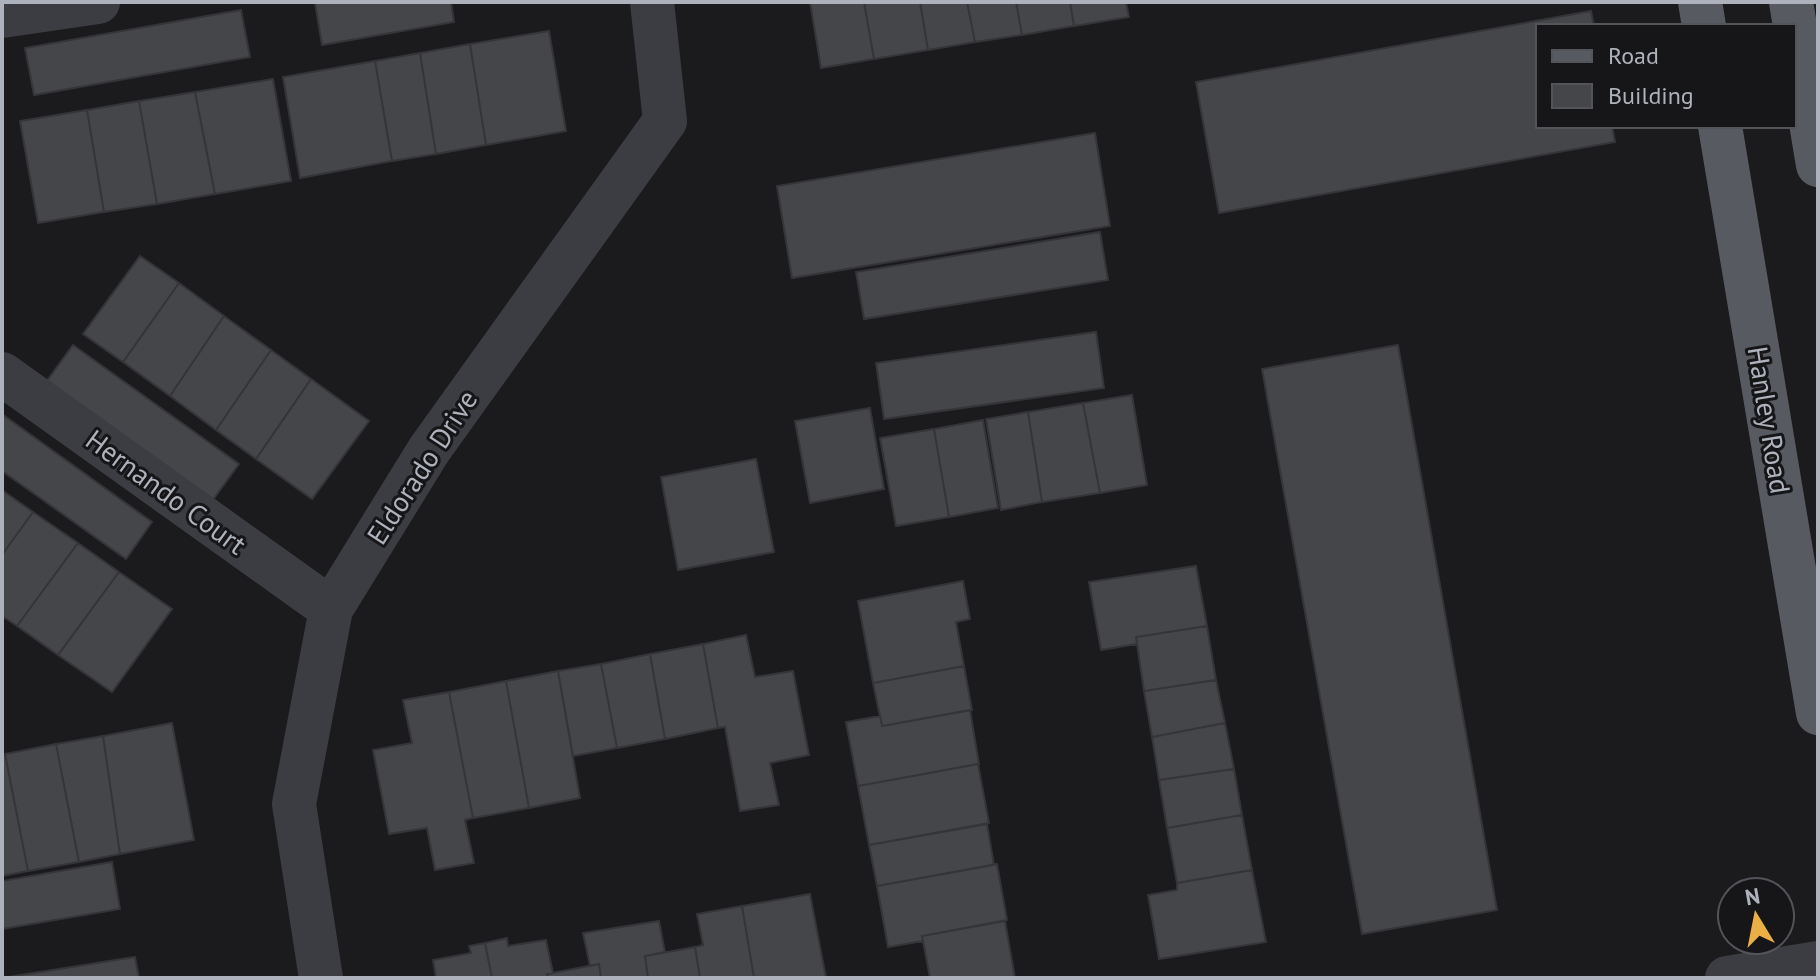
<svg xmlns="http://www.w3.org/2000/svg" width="1820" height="980" font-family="'PT Sans',sans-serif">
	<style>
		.building { fill: #45464a; stroke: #353539; stroke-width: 2 }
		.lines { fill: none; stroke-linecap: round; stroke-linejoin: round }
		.minor { stroke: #3c3d42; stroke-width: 44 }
		.major { stroke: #585a61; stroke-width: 44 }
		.labels { text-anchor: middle; stroke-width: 6; stroke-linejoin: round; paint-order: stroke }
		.street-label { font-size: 28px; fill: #aeb2bc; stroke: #161618 }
	</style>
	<rect width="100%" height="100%" fill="#1b1b1d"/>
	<path class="building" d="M 451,2 L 454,22 L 322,45 L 315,3 Z
		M 810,2 L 864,2 L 874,59 L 821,68 Z
		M 864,2 L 920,2 L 928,50 L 874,59 Z
		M 920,2 L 967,2 L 975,42 L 928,50 Z
		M 967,2 L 1016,2 L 1022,35 L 975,42 Z
		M 1016,2 L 1070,2 L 1074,26 L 1022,35 Z
		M 1070,2 L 1126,2 L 1129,17 L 1074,26 Z
		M 241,10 L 250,57 L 34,95 L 25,48 Z
		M 1591,11 L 1594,26 L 1538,26 L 1538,126 L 1612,126 L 1615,142 L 1219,213 L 1196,82 Z
		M 549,31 L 566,131 L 486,145 L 470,44 Z
		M 470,44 L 486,145 L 436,154 L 420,53 Z
		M 420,53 L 436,154 L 392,161 L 375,61 Z
		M 375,61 L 392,161 L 300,178 L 283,77 Z
		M 273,79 L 291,181 L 215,194 L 195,92 Z
		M 195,92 L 215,194 L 157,204 L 139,101 Z
		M 139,101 L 157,204 L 104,212 L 87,110 Z
		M 87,110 L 104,212 L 38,223 L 20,121 Z
		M 1095,133 L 1110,226 L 792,278 L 777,186 Z
		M 1100,232 L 1108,280 L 864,319 L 856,272 Z
		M 140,256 L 179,283 L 123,362 L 83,334 Z
		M 179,283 L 224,316 L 170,396 L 123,362 Z
		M 224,316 L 271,350 L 216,430 L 170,396 Z
		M 1096,332 L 1104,388 L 884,419 L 876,363 Z
		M 73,345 L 239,464 L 212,501 L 46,382 Z
		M 1398,345 L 1497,910 L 1362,934 L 1262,369 Z
		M 271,350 L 311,379 L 256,459 L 216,430 Z
		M 311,379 L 369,421 L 312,499 L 256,459 Z
		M 1132,395 L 1147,485 L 1100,493 L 1083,403 Z
		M 1083,403 L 1100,493 L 1042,502 L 1028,412 Z
		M 870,408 L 884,489 L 810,503 L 795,421 Z
		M 1028,412 L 1042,502 L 1001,510 L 986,419 Z
		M 2,414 L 152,522 L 126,559 L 2,471 Z
		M 983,420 L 998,508 L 949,517 L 934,429 Z
		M 934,429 L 949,517 L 896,526 L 880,438 Z
		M 756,459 L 774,552 L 678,570 L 661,477 Z
		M 2,490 L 33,512 L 2,555 Z
		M 33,512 L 78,543 L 17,626 L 2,616 L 2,555 Z
		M 78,543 L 119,572 L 58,655 L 17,626 Z
		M 1196,566 L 1207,626 L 1136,637 L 1137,644 L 1101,650 L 1089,582 Z
		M 119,572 L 172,609 L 112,692 L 58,655 Z
		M 963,581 L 970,619 L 956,622 L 964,666 L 873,683 L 858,601 Z
		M 1207,626 L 1216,680 L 1144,691 L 1136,637 Z
		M 746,635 L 755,677 L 793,671 L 809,755 L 770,763 L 779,805 L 740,811 L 725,727 L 718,728 L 703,644 Z
		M 703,644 L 718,728 L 665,739 L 650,654 Z
		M 650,654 L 665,739 L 617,748 L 601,664 Z
		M 601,664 L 617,748 L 573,756 L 558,671 Z
		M 964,666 L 972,710 L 882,726 L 873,683 Z
		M 558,671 L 580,798 L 529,808 L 506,681 Z
		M 1216,680 L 1225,723 L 1152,737 L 1144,691 Z
		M 506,681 L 529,808 L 473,818 L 449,692 Z
		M 449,692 L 473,818 L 465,820 L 474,863 L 435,870 L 427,828 L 389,834 L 373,750 L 412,743 L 403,700 Z
		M 970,710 L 979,764 L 858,786 L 846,722 L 880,716 L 882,726 Z
		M 172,723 L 194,840 L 120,854 L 103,736 Z
		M 1225,723 L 1234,769 L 1159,780 L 1152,737 Z
		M 103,736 L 120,854 L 79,862 L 56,744 Z
		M 56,744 L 79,862 L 28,871 L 5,754 Z
		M 5,754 L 28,871 L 2,876 L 2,755 Z
		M 978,764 L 989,823 L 869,845 L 858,786 Z
		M 1234,769 L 1242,815 L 1167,828 L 1159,780 Z
		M 1242,815 L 1252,870 L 1177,883 L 1167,828 Z
		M 987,824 L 994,865 L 877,886 L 869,845 Z
		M 112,862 L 120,909 L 2,929 L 2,881 Z
		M 997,864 L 1007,920 L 922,936 L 923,941 L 888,947 L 877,886 Z
		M 1252,870 L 1266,942 L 1159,959 L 1148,895 L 1177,890 L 1177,883 Z
		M 810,894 L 826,978 L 754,978 L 742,906 Z
		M 742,906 L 754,978 L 700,978 L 695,947 L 703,945 L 697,914 Z
		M 659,921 L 665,952 L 645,956 L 648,978 L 601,978 L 599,964 L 590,966 L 583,933 Z
		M 1005,921 L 1015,978 L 930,978 L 922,936 Z
		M 507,938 L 508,946 L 546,940 L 553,973 L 547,974 L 548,978 L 492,978 L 485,943 Z
		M 485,943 L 492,978 L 436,978 L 433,960 L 471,953 L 469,946 Z
		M 695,947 L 700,978 L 648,978 L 645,956 Z
		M 135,957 L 139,978 L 2,978 Z
		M 599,964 L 601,978 L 548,978 L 547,974 Z"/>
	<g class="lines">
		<path class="minor" d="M 2,16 L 98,2
			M 2,374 L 331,609
			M 321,978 L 294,804 L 331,609 L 429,450 L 665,121 L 652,2
			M 1727,978 L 1818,963"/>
		<path class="major" d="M 1700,2 L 1704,26
			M 1791,2 L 1818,165
			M 1720,126 L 1818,713"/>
	</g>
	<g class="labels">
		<g class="street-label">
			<text transform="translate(1769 420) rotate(81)" y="10">Hanley Road</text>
			<text transform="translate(422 467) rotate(-57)" y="10">Eldorado Drive</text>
			<text transform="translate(166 492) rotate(36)" y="10">Hernando Court</text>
		</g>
	</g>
	<rect width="1820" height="980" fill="none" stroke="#aeb2bc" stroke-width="8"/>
	<rect x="1536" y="24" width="260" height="104" fill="#161618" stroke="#53545a" stroke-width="2"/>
	<rect x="1552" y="50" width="40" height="12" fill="#585a61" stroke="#53545a" stroke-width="2"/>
	<text x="1608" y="64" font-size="24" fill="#aeb2bc">Road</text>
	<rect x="1552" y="84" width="40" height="24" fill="#45464a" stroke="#53545a" stroke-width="2"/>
	<text x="1608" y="104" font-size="24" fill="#aeb2bc">Building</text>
	<g transform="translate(1756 916) rotate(350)"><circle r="38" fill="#161618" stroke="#53545a" stroke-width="2"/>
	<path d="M0-6L14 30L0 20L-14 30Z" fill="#eab045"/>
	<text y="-12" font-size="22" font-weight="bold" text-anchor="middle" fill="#aeb2bc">N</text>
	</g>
</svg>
